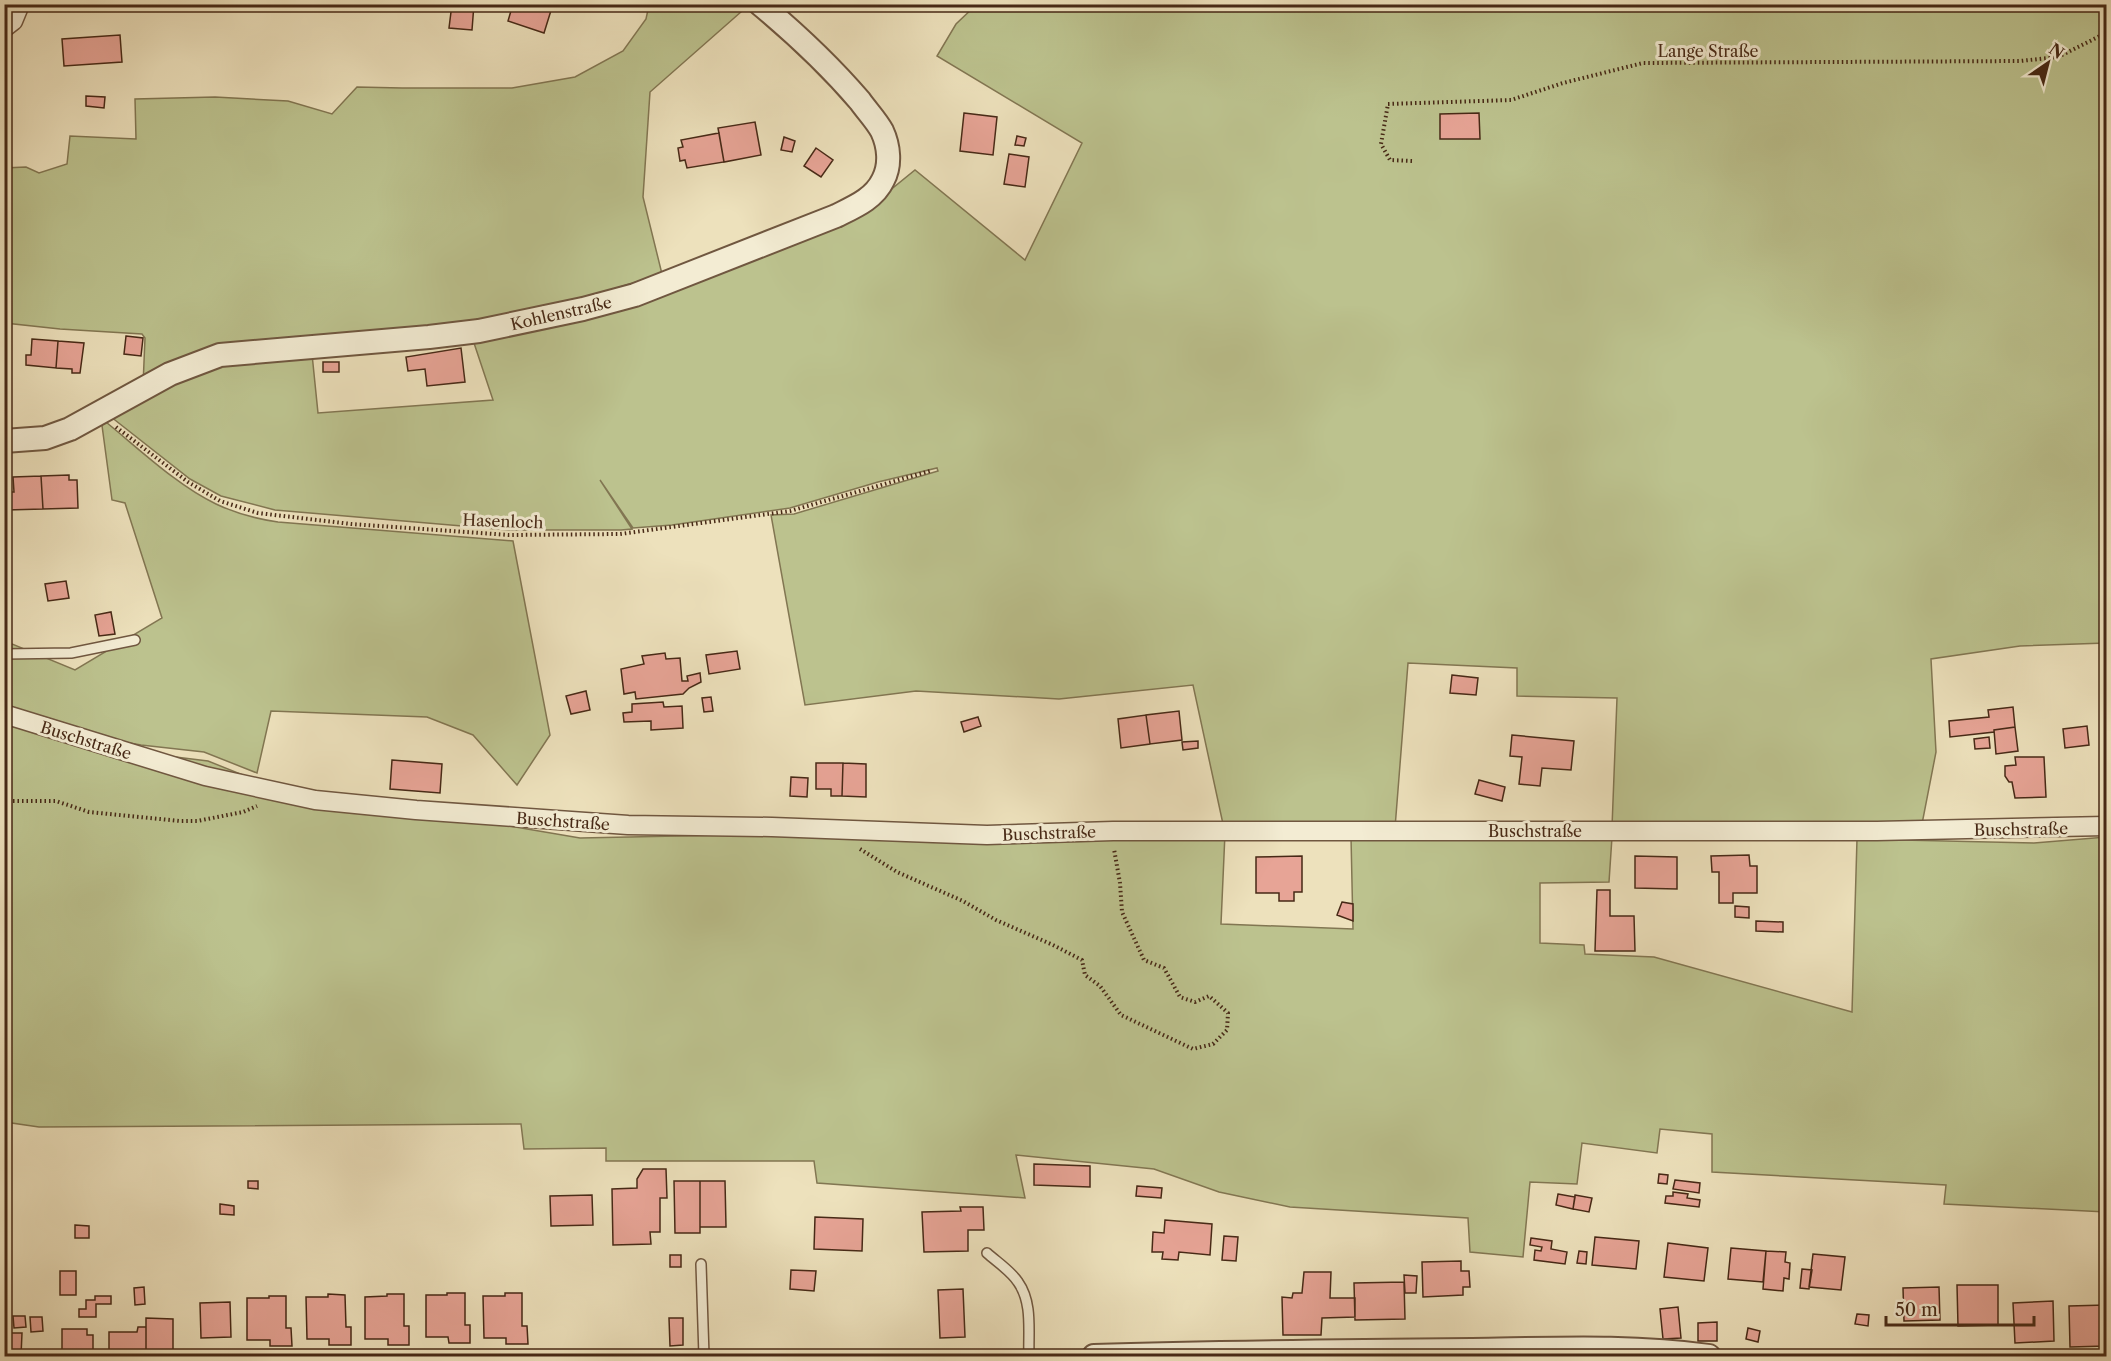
<svg xmlns="http://www.w3.org/2000/svg" width="2111" height="1361" font-family="'Libre Caslon Text',serif">
	<style>
		.green { fill: #bcc28e; stroke: #827652; stroke-width: 1.5 }
		.building { fill: #e7a496; stroke: #472916; stroke-width: 1.5 }
		.lines { fill: none; stroke-linecap: round; stroke-linejoin: round }
		.service-casing { stroke: #705740; stroke-width: 12 }
		.minor-casing { stroke: #705740; stroke-width: 21 }
		.tertiary-casing { stroke: #705740; stroke-width: 26 }
		.path { stroke: #472916; stroke-width: 4; stroke-dasharray: 1.5 3; stroke-linecap: butt }
		.service { stroke: #f3ecd3; stroke-width: 9 }
		.minor { stroke: #f3ecd3; stroke-width: 18 }
		.tertiary { stroke: #f3ecd3; stroke-width: 22 }
		.labels { text-anchor: middle; stroke-width: 6; stroke-linejoin: round; paint-order: stroke }
		.street-label { font-size: 16px; fill: #472916; stroke: #f3ecd3 }
	</style>
	<rect width="100%" height="100%" fill="#ede1bc"/>
	<filter id="stains"><feTurbulence type="fractalNoise" baseFrequency=".00333" numOctaves="4"/><feColorMatrix values="0 0 0 0 .2 0 0 0 0 .09 0 0 0 0 .02 0 0 0 .5 -.17"/></filter>
	<radialGradient id="worn" r=".72"><stop offset=".6" stop-color="#630" stop-opacity="0"/><stop offset="1" stop-color="#630" stop-opacity=".3"/></radialGradient>
	<path class="green" d="M 750,4 L 650,92 L 643,197 L 662,274 L 526,316 L 244,350 L 143,386 L 145,338 L 142,334 L 60,329 L 5,323 L 4,168 L 26,167 L 39,173 L 67,164 L 70,136 L 136,139 L 135,99 L 215,97 L 288,101 L 332,114 L 357,87 L 402,88 L 512,88 L 575,77 L 623,51 L 646,19 L 649,5 Z
		M 976,5 L 2106,5 L 2106,643 L 2020,646 L 1931,659 L 1936,752 L 1922,824 L 1612,827 L 1617,698 L 1517,696 L 1517,668 L 1408,663 L 1395,828 L 1223,824 L 1193,685 L 1059,699 L 916,691 L 805,705 L 771,515 L 794,514 L 938,471 L 937,468 L 878,482 L 790,508 L 672,525 L 633,528 L 600,480 L 632,529 L 621,530 L 509,530 L 275,510 L 221,496 L 190,479 L 106,413 L 200,364 L 312,354 L 318,413 L 493,400 L 472,337 L 534,325 L 873,204 L 915,170 L 1025,260 L 1082,143 L 937,56 L 956,24 Z
		M 101,418 C 136,446 176,485 216,504 C 235,513 257,519 278,522 L 513,541 L 550,735 L 517,785 L 473,735 L 427,717 L 271,711 L 257,773 L 204,752 L 141,745 L 84,735 L 5,716 L 5,641 L 75,670 L 162,618 L 125,503 L 112,500 Z
		M 4,724 L 68,741 L 143,753 L 208,761 L 318,805 L 480,821 L 580,838 L 777,834 L 1225,833 L 1221,924 L 1353,929 L 1351,837 L 1612,837 L 1609,882 L 1540,883 L 1540,943 L 1584,945 L 1585,954 L 1654,957 L 1852,1012 L 1857,839 L 2034,843 L 2106,837 L 2106,1212 L 1944,1204 L 1946,1185 L 1712,1172 L 1712,1134 L 1660,1129 L 1657,1153 L 1582,1143 L 1577,1184 L 1530,1182 L 1523,1257 L 1470,1252 L 1468,1218 L 1290,1207 L 1219,1192 L 1154,1169 L 1016,1155 L 1025,1198 L 817,1183 L 814,1161 L 606,1161 L 606,1148 L 524,1149 L 521,1124 L 39,1127 L 5,1122 Z"/>
	<path class="building" d="M 452,4 L 474,4 L 472,30 L 449,28 Z
		M 513,4 L 553,4 L 544,33 L 508,21 Z
		M 120,35 L 122,62 L 64,66 L 62,39 Z
		M 4,87 L 7,108 L 4,108 Z
		M 86,96 L 105,97 L 104,108 L 86,106 Z
		M 4,108 L 7,108 L 8,125 L 4,126 Z
		M 964,113 L 997,117 L 993,155 L 960,151 Z
		M 1479,113 L 1480,139 L 1440,139 L 1440,114 Z
		M 755,122 L 761,155 L 724,162 L 718,128 Z
		M 719,133 L 724,162 L 687,168 L 685,160 L 680,161 L 678,148 L 683,147 L 681,140 Z
		M 1017,136 L 1026,138 L 1024,146 L 1015,145 Z
		M 784,137 L 795,141 L 792,152 L 781,150 Z
		M 816,148 L 833,160 L 821,177 L 804,166 Z
		M 1009,154 L 1029,157 L 1025,187 L 1004,184 Z
		M 126,336 L 143,338 L 141,356 L 124,354 Z
		M 32,339 L 58,341 L 56,368 L 26,365 L 26,355 L 31,355 Z
		M 58,341 L 84,343 L 80,373 L 72,373 L 72,369 L 56,368 Z
		M 461,348 L 465,382 L 427,386 L 425,369 L 408,371 L 406,357 Z
		M 323,362 L 339,362 L 339,372 L 323,372 Z
		M 69,475 L 69,480 L 77,480 L 78,508 L 43,509 L 41,476 Z
		M 41,476 L 43,509 L 6,510 L 5,492 L 14,492 L 13,477 Z
		M 66,581 L 69,598 L 48,601 L 45,584 Z
		M 111,612 L 115,634 L 99,636 L 95,615 Z
		M 737,651 L 740,669 L 709,674 L 706,655 Z
		M 665,653 L 666,659 L 680,658 L 682,681 L 688,681 L 687,676 L 700,673 L 701,682 L 689,688 L 683,694 L 636,699 L 635,692 L 624,694 L 621,669 L 644,664 L 642,656 Z
		M 1452,675 L 1478,678 L 1476,695 L 1450,693 Z
		M 586,691 L 590,710 L 571,714 L 566,696 Z
		M 711,697 L 713,711 L 704,712 L 702,698 Z
		M 663,702 L 664,707 L 682,706 L 683,728 L 651,730 L 651,721 L 624,722 L 623,713 L 632,712 L 632,704 Z
		M 2013,707 L 2015,727 L 1994,730 L 1994,732 L 1950,737 L 1949,721 L 1989,717 L 1988,710 Z
		M 1179,711 L 1182,740 L 1150,744 L 1146,715 Z
		M 1146,715 L 1150,744 L 1121,748 L 1118,719 Z
		M 978,717 L 981,726 L 964,732 L 961,722 Z
		M 2087,726 L 2089,745 L 2065,748 L 2063,729 Z
		M 2015,727 L 2018,751 L 1996,754 L 1994,730 Z
		M 1512,735 L 1574,741 L 1571,770 L 1542,768 L 1540,786 L 1519,784 L 1522,757 L 1510,756 Z
		M 1989,737 L 1990,748 L 1975,749 L 1974,739 Z
		M 1198,741 L 1198,748 L 1183,750 L 1182,742 Z
		M 2015,757 L 2044,757 L 2046,797 L 2015,798 L 2012,782 L 2009,782 L 2005,776 L 2005,766 L 2016,765 Z
		M 392,760 L 442,764 L 440,793 L 390,789 Z
		M 2100,761 L 2106,761 L 2106,793 L 2103,793 Z
		M 816,763 L 843,763 L 842,796 L 831,796 L 831,789 L 816,789 Z
		M 843,763 L 866,764 L 866,797 L 842,796 Z
		M 791,777 L 808,778 L 807,797 L 790,796 Z
		M 1479,780 L 1505,787 L 1502,801 L 1475,794 Z
		M 1749,855 L 1750,866 L 1757,866 L 1757,893 L 1733,893 L 1733,903 L 1719,903 L 1719,872 L 1712,872 L 1711,856 Z
		M 1302,856 L 1302,892 L 1294,892 L 1294,901 L 1279,901 L 1279,893 L 1256,893 L 1256,857 Z
		M 1635,856 L 1677,857 L 1677,889 L 1635,888 Z
		M 1597,890 L 1610,890 L 1610,916 L 1634,916 L 1635,951 L 1595,951 Z
		M 1342,902 L 1353,904 L 1353,921 L 1337,915 Z
		M 1735,906 L 1749,907 L 1749,918 L 1735,917 Z
		M 1756,921 L 1783,922 L 1783,932 L 1756,931 Z
		M 1034,1164 L 1090,1166 L 1090,1187 L 1034,1185 Z
		M 643,1169 L 666,1169 L 667,1198 L 660,1198 L 660,1232 L 650,1232 L 651,1244 L 613,1245 L 612,1189 L 637,1188 L 637,1179 Z
		M 1659,1174 L 1668,1175 L 1667,1184 L 1658,1183 Z
		M 1675,1180 L 1700,1183 L 1699,1193 L 1673,1189 Z
		M 248,1181 L 258,1181 L 258,1189 L 248,1188 Z
		M 674,1181 L 700,1181 L 700,1233 L 675,1233 Z
		M 700,1181 L 725,1181 L 726,1227 L 700,1227 Z
		M 1137,1186 L 1162,1188 L 1161,1198 L 1136,1196 Z
		M 1673,1192 L 1688,1194 L 1687,1198 L 1700,1200 L 1699,1207 L 1665,1203 L 1666,1196 L 1673,1196 Z
		M 1558,1194 L 1575,1197 L 1573,1209 L 1556,1205 Z
		M 592,1195 L 593,1225 L 551,1226 L 550,1196 Z
		M 1575,1195 L 1592,1198 L 1589,1212 L 1573,1209 Z
		M 220,1204 L 234,1206 L 234,1215 L 220,1214 Z
		M 960,1207 L 983,1207 L 984,1230 L 968,1230 L 968,1251 L 924,1252 L 922,1212 L 961,1211 Z
		M 815,1217 L 863,1219 L 862,1251 L 814,1249 Z
		M 1165,1220 L 1212,1224 L 1210,1255 L 1179,1252 L 1178,1260 L 1162,1259 L 1163,1252 L 1152,1252 L 1153,1232 L 1164,1233 Z
		M 75,1225 L 89,1226 L 89,1238 L 75,1238 Z
		M 1224,1236 L 1238,1237 L 1236,1261 L 1222,1260 Z
		M 1595,1237 L 1639,1241 L 1636,1269 L 1592,1265 Z
		M 1531,1238 L 1552,1241 L 1551,1249 L 1567,1252 L 1565,1264 L 1534,1260 L 1535,1250 L 1541,1251 L 1542,1247 L 1530,1245 Z
		M 1668,1243 L 1708,1248 L 1704,1281 L 1664,1277 Z
		M 1731,1248 L 1766,1251 L 1763,1282 L 1728,1279 Z
		M 1579,1251 L 1587,1252 L 1586,1264 L 1577,1263 Z
		M 1766,1251 L 1786,1252 L 1785,1262 L 1790,1263 L 1789,1279 L 1784,1278 L 1783,1291 L 1763,1289 Z
		M 1813,1254 L 1845,1257 L 1841,1290 L 1809,1287 Z
		M 670,1255 L 681,1255 L 681,1267 L 670,1267 Z
		M 1461,1261 L 1461,1271 L 1469,1271 L 1470,1287 L 1463,1287 L 1463,1295 L 1423,1297 L 1422,1262 Z
		M 1802,1269 L 1812,1270 L 1809,1289 L 1800,1288 Z
		M 791,1270 L 816,1271 L 814,1291 L 790,1289 Z
		M 60,1271 L 76,1271 L 76,1295 L 60,1295 Z
		M 1304,1272 L 1331,1272 L 1330,1298 L 1355,1298 L 1355,1317 L 1322,1318 L 1321,1335 L 1283,1335 L 1282,1297 L 1292,1298 L 1293,1293 L 1302,1293 Z
		M 1404,1275 L 1417,1276 L 1416,1293 L 1405,1293 Z
		M 1404,1282 L 1405,1319 L 1355,1320 L 1354,1283 Z
		M 1957,1285 L 1998,1285 L 1998,1325 L 1958,1326 Z
		M 144,1287 L 145,1304 L 135,1305 L 134,1288 Z
		M 1939,1287 L 1940,1320 L 1904,1321 L 1903,1288 Z
		M 963,1289 L 965,1337 L 940,1338 L 938,1290 Z
		M 447,1293 L 465,1293 L 465,1325 L 470,1325 L 470,1343 L 449,1343 L 448,1337 L 426,1337 L 426,1295 L 447,1295 Z
		M 505,1293 L 522,1293 L 522,1326 L 527,1326 L 528,1344 L 506,1344 L 506,1338 L 484,1338 L 483,1296 L 505,1296 Z
		M 328,1294 L 345,1295 L 346,1327 L 351,1327 L 351,1345 L 329,1345 L 329,1339 L 307,1339 L 306,1297 L 328,1297 Z
		M 387,1294 L 404,1294 L 404,1326 L 409,1326 L 409,1345 L 388,1345 L 388,1339 L 365,1339 L 365,1297 L 387,1296 Z
		M 95,1296 L 111,1296 L 111,1304 L 96,1304 L 96,1317 L 79,1317 L 79,1309 L 86,1309 L 86,1300 L 95,1300 Z
		M 269,1296 L 286,1296 L 286,1328 L 291,1328 L 292,1346 L 270,1346 L 270,1340 L 247,1340 L 247,1298 L 269,1298 Z
		M 2053,1301 L 2054,1341 L 2015,1343 L 2013,1303 Z
		M 230,1302 L 231,1337 L 201,1338 L 200,1303 Z
		M 2106,1305 L 2106,1346 L 2070,1347 L 2069,1306 Z
		M 1678,1307 L 1681,1338 L 1663,1339 L 1660,1309 Z
		M 1857,1314 L 1869,1315 L 1868,1326 L 1855,1324 Z
		M 13,1316 L 25,1316 L 26,1327 L 14,1328 Z
		M 30,1317 L 42,1317 L 43,1331 L 31,1332 Z
		M 146,1318 L 173,1319 L 173,1356 L 146,1356 Z
		M 669,1318 L 683,1318 L 683,1345 L 670,1346 Z
		M 1717,1322 L 1717,1341 L 1698,1341 L 1698,1323 Z
		M 138,1327 L 146,1327 L 146,1356 L 109,1356 L 109,1332 L 137,1332 Z
		M 1748,1328 L 1760,1331 L 1758,1342 L 1746,1339 Z
		M 62,1329 L 87,1329 L 87,1335 L 93,1335 L 93,1356 L 62,1356 Z
		M 4,1333 L 22,1333 L 21,1356 L 4,1356 Z"/>
	<g class="lines">
		<g class="service-casing">
			<path id="service" d="M 4,654 L 71,653 L 135,640
				M 987,1253 C 997,1262 1011,1271 1018,1282 C 1033,1303 1028,1332 1029,1356
				M 701,1264 L 704,1356"/>
		</g>
		<g class="minor-casing">
			<path id="minor" d="M 4,28 L 13,21 L 20,4
				M 4,714 L 205,776 L 315,800 L 416,810 L 628,825 L 772,827 L 987,835 L 1113,831 L 1877,831 L 2106,826"/>
		</g>
		<g class="tertiary-casing">
			<path id="tertiary" d="M 4,441 L 45,438 L 70,429 L 170,374 L 220,355 L 429,337 L 479,331 L 583,309 L 635,295 L 836,216 C 854,207 874,199 883,180 C 891,165 889,146 882,131 C 876,120 867,111 860,101 C 830,66 796,34 760,4
				M 1094,1356 C 1220,1352 1346,1351 1472,1350 C 1551,1349 1631,1345 1709,1356"/>
		</g>
		<path class="path" d="M 1412,161 L 1390,160 L 1381,144 L 1388,104 L 1511,100 L 1563,83 L 1643,63 L 2020,61 L 2058,57 L 2106,33
			M 116,427 L 188,482 L 220,501 L 258,513 L 351,524 L 509,535 L 620,534 L 790,511 L 930,471
			M 4,801 L 56,801 L 89,812 L 180,821 L 197,821 L 243,812 L 257,806
			M 860,849 L 897,872 L 963,901 L 996,920 L 1053,945 L 1082,960 L 1085,975 L 1100,986 L 1121,1015 L 1193,1049 L 1213,1044 L 1227,1030 L 1228,1013 L 1209,996 L 1195,1002 L 1180,997 L 1164,968 L 1144,960 L 1122,912 L 1120,883 L 1114,849"/>
		<use href="#service" class="service"/>
		<use href="#minor" class="minor"/>
		<use href="#tertiary" class="tertiary"/>
	</g>
	<g class="labels">
		<g class="street-label">
			<text x="1708" y="57">Lange Straße</text>
			<text transform="translate(561 313) rotate(-13)" y="6">Kohlenstraße</text>
			<text transform="translate(503 521) rotate(2)" y="6">Hasenloch</text>
			<text transform="translate(86 740) rotate(17)" y="6">Buschstraße</text>
			<text transform="translate(563 821) rotate(4)" y="6">Buschstraße</text>
			<text transform="translate(2021 829) rotate(-1)" y="6">Buschstraße</text>
			<text x="1535" y="837">Buschstraße</text>
			<text transform="translate(1049 833) rotate(-2)" y="6">Buschstraße</text>
		</g>
	</g>
	<rect width="2111" height="1361" fill="none" stroke="#ede1bc" stroke-width="24"/>
	<rect x="6" y="6" width="2099" height="1349" fill="none" stroke="#472916" stroke-width="3"/>
	<rect x="12" y="12" width="2087" height="1337" fill="none" stroke="#472916" stroke-width="1.5"/>
	<g transform="translate(2048 63) rotate(35)" stroke="#f3ecd3" stroke-width="4.5" paint-order="stroke">
	<path d="M0-4.5L10 22L0 15L-10 22Z" fill="#472916"/>
	<text y="-9" font-size="16" font-weight="bold" text-anchor="middle" fill="#472916">N</text>
	</g>
	<path d="M1886 1316v9h148v-9" fill="none" stroke="#472916" stroke-width="3"/>
	<text x="1895" y="1316" font-size="18" fill="#472916" stroke="#f3ecd3" stroke-width="4.5" paint-order="stroke">50 m</text>
	<rect width="100%" height="100%" filter="url(#stains)"/>
	<rect width="100%" height="100%" fill="url(#worn)"/>
</svg>
